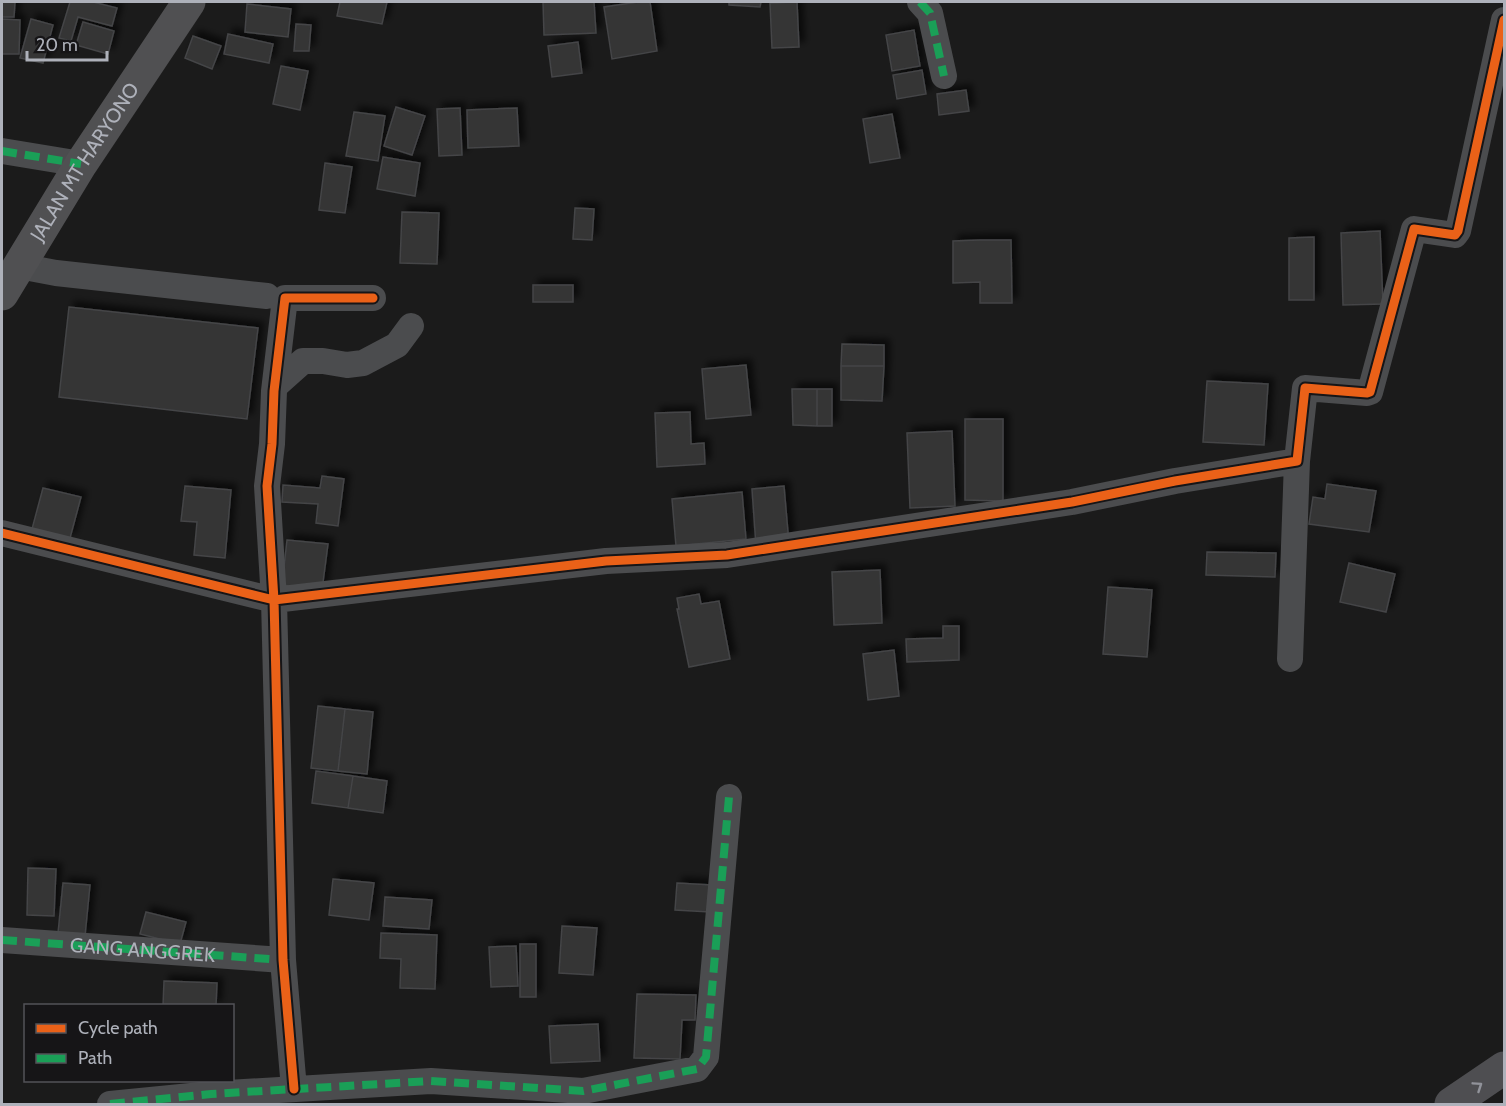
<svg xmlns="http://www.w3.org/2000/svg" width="1506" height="1106" font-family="Cabin,sans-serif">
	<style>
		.building { fill: #343435; stroke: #444547; stroke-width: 1.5; filter: url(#shadow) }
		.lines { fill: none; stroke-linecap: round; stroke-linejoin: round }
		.minor { stroke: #4b4c4e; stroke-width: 26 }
		.secondary { stroke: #505052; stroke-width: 33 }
		.motorway { stroke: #4e4e51; stroke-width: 33 }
		.quiet { stroke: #1a9f57; stroke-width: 8; stroke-dasharray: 15 8; stroke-linecap: butt }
		.cycleway-casing { stroke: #161517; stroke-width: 13 }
		.cycleway { stroke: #ea6118; stroke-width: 9 }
		.oneway { stroke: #91939a }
		.labels { text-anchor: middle; stroke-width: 4.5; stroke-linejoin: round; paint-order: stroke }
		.street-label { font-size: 20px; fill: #aeb1ba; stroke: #161517 }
	</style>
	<defs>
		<filter id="shadow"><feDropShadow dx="5.5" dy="-5.5" stdDeviation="3" flood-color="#0009"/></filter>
	</defs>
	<rect width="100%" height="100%" fill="#1b1b1b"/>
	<path class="building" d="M 2,2 L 15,2 L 14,17 L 2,17 Z
		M 70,2 L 93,2 L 117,8 L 112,26 L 78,17 L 71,41 L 59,38 Z
		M 340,2 L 387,2 L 382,24 L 337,16 Z
		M 543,2 L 594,2 L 596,33 L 544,35 Z
		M 638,2 L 650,2 L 657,51 L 612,59 L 604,7 Z
		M 729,2 L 761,2 L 760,7 L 729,5 Z
		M 797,2 L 799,47 L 772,48 L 770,3 Z
		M 247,4 L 291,9 L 288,37 L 245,32 Z
		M 2,19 L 20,20 L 19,54 L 2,54 Z
		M 31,19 L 53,25 L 43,63 L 20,58 Z
		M 83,22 L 114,31 L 108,54 L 76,45 Z
		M 296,24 L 311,25 L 309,51 L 294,51 Z
		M 914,30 L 920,66 L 892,71 L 886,35 Z
		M 228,34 L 273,44 L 269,63 L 224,54 Z
		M 193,36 L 221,46 L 212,69 L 185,58 Z
		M 578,42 L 582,73 L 552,77 L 548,46 Z
		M 281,66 L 308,71 L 300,110 L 273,104 Z
		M 922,70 L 926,94 L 897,99 L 893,75 Z
		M 966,90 L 969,111 L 939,115 L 937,94 Z
		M 396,107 L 425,116 L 412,155 L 384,146 Z
		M 460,108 L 462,155 L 439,156 L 437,109 Z
		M 517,108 L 519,146 L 468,148 L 467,110 Z
		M 354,112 L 385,116 L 378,161 L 346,156 Z
		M 892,114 L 900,158 L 870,163 L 863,119 Z
		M 383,157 L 420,163 L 415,196 L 377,189 Z
		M 325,163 L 352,167 L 345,213 L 319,210 Z
		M 575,208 L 594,209 L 592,240 L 573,239 Z
		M 402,212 L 439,213 L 437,264 L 400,263 Z
		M 1380,231 L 1383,304 L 1343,305 L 1341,233 Z
		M 1314,237 L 1314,300 L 1289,300 L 1289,238 Z
		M 980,240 L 1011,240 L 1012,303 L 980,303 L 980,282 L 953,283 L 953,241 Z
		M 533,285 L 573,285 L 573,302 L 533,302 Z
		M 69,307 L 258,328 L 247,419 L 59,397 Z
		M 842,344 L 884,345 L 884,366 L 841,366 Z
		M 746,365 L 751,415 L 706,419 L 702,369 Z
		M 841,366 L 884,366 L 882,401 L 841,400 Z
		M 1207,381 L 1268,384 L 1264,445 L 1203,442 Z
		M 792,389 L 817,389 L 817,426 L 793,425 Z
		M 817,389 L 832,389 L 832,426 L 817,426 Z
		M 690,412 L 691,444 L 704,443 L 705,464 L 657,467 L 655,413 Z
		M 965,419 L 1003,419 L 1003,501 L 965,500 Z
		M 952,431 L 955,506 L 910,508 L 907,433 Z
		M 322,476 L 344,479 L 338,526 L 316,523 L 318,504 L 282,502 L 283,485 L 320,488 Z
		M 1327,484 L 1376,491 L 1369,532 L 1309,524 L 1313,497 L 1325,499 Z
		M 185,486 L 231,490 L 225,558 L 194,555 L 197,522 L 181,521 Z
		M 784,486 L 789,544 L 756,546 L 752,489 Z
		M 43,488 L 81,497 L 70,538 L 32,529 Z
		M 742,492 L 746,539 L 676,546 L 672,499 Z
		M 287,540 L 328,544 L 322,590 L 282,585 Z
		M 1207,552 L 1276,553 L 1275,577 L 1206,575 Z
		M 1349,563 L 1395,574 L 1386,612 L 1340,602 Z
		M 880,570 L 882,623 L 834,625 L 832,572 Z
		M 1108,587 L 1152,590 L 1147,657 L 1103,654 Z
		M 699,594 L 701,604 L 719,601 L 730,659 L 689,667 L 677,609 L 679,609 L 677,598 Z
		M 943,626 L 959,626 L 959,660 L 907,662 L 906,639 L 943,638 Z
		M 894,650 L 899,696 L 868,700 L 863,654 Z
		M 318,706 L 345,709 L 338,771 L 311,768 Z
		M 345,709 L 373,712 L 367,774 L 338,771 Z
		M 316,771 L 353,776 L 348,808 L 312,803 Z
		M 353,776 L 387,781 L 383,813 L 348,808 Z
		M 28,868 L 56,869 L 54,916 L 27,915 Z
		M 333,879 L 374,883 L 369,920 L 329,915 Z
		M 63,883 L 90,885 L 85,936 L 58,933 Z
		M 677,883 L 711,885 L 710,912 L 675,910 Z
		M 385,897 L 432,900 L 429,929 L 383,926 Z
		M 146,912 L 186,922 L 180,944 L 140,934 Z
		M 562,926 L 597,928 L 593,975 L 559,973 Z
		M 381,933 L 437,935 L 435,989 L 400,988 L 401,959 L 380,958 Z
		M 520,944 L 536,944 L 536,997 L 520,997 Z
		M 516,946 L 518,986 L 491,987 L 489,947 Z
		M 164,981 L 217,983 L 216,1006 L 163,1006 Z
		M 637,994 L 696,995 L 695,1020 L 682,1020 L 680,1059 L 634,1058 Z
		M 598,1024 L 600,1061 L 551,1063 L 549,1026 Z"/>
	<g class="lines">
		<path class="minor" d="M 920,2 L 930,13 L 944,76
			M 2,151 L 81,164
			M 19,266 L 56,273 L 267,296
			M 275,386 L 303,361 L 323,361 L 347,365 L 363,363 L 397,345 L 411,326
			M 2,533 L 274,600 L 606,561 L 727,555 L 1072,502 L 1175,481 L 1297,461 L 1305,388 L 1367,393 L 1370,392 L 1414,229 L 1455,235 L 1458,231 L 1504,20
			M 1290,659 L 1297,461
			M 2,940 L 283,960
			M 294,1089 L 283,960 L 274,600 L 267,486 L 272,444 L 274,391 L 285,298 L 373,298
			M 110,1104 L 211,1094 L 431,1081 L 583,1091 L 697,1069 L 706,1057 L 729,797"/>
		<path class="secondary" id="s1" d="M 2,294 L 81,164 L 189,2"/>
		<path class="motorway" d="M 1451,1104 L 1504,1068"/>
		<g class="quiet">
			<path d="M 920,2 L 930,13 L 944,76"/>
			<path d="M 2,151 L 81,164"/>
			<path id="s2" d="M 2,940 L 283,960"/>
			<path d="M 110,1104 L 211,1094 L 431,1081 L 583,1091 L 697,1069 L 706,1057 L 729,797"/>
		</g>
		<g class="cycleway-casing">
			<path id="cycleway" d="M 2,533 L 274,600 L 606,561 L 727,555 L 1072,502 L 1175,481 L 1297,461 L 1305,388 L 1367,393 L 1370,392 L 1414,229 L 1455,235 L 1458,231 L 1504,20
				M 294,1089 L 283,960 L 274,600 L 267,486 L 272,444 L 274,391 L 285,298 L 373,298"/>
		</g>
		<use href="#cycleway" class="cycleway"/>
	</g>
	<defs><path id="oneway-chevron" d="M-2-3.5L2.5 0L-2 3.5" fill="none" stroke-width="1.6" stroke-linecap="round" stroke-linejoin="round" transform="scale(1.5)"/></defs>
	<use class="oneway" href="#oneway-chevron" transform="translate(1478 1086) rotate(-34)"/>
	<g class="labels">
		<g class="street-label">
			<text dy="7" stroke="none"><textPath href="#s1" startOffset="156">JALAN MT HARYONO</textPath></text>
			<text dy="7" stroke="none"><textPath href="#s2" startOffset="141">GANG ANGGREK</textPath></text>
		</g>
	</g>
	<rect width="1506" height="1106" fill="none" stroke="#aeb1ba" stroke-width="6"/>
	<rect x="24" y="1004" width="210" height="78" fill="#161517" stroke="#535358" stroke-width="1.5"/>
	<rect x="36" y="1024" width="30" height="9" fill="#ea6118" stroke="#535358" stroke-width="1.5"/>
	<text x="78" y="1034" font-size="18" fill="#aeb1ba">Cycle path</text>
	<rect x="36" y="1054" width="30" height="9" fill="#1a9f57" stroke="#535358" stroke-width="1.5"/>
	<text x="78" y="1064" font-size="18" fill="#aeb1ba">Path</text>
	<path d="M27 51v9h80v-9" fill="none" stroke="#aeb1ba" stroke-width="3"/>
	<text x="36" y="51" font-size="18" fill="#aeb1ba" stroke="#161517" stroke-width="4.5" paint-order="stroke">20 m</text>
</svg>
